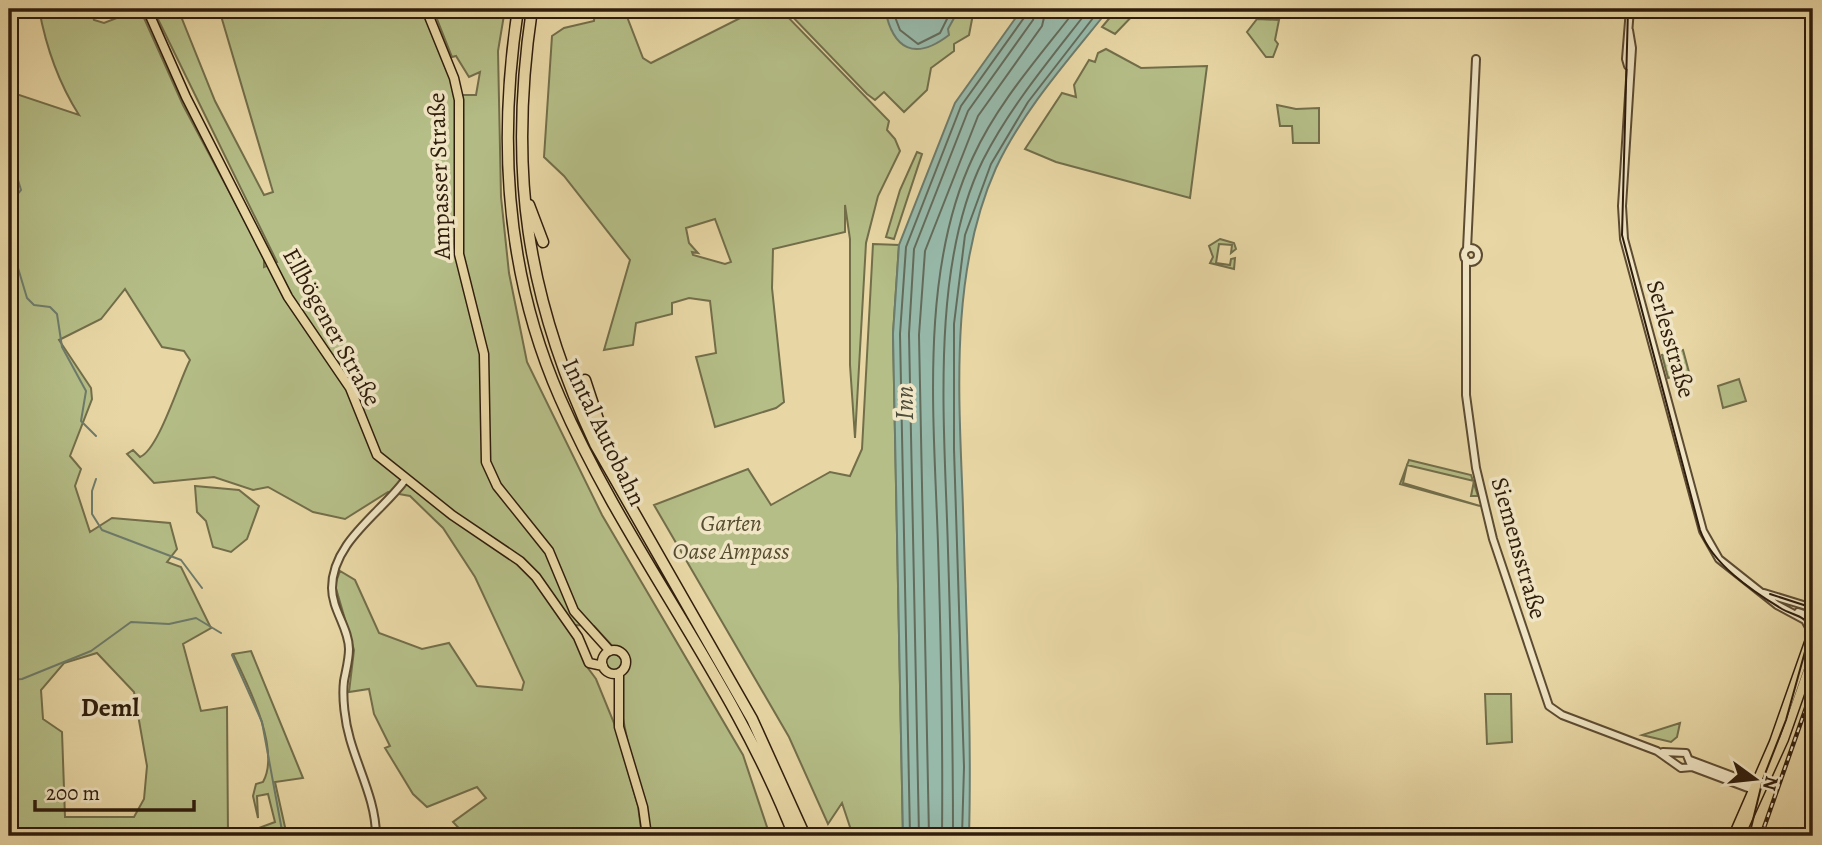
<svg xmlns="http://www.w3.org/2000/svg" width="1822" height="845" font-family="Alegreya,serif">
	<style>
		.green { fill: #b5be87; stroke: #726e4a; stroke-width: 2; fill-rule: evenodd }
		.water { fill: #97b9aa; stroke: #6d7b6b; stroke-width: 2 }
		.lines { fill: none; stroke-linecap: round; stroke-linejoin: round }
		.shore { stroke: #636b5b; stroke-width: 2 }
		.stream { stroke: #6d7b6b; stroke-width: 2 }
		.minor-casing { stroke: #5d4c32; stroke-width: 10 }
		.major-casing { stroke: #2f1d0c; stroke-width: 11 }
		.highway-casing { stroke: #2f1d0c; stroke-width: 13 }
		.minor { stroke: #f0e5c4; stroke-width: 6 }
		.major { stroke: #e8d7a5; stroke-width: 8 }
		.highway { stroke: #e8d7a5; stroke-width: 10 }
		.tram { stroke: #2f1d0c; stroke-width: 2 }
		.rail-casing { stroke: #2f1d0c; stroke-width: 4.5 }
		.rail { stroke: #f0e5c4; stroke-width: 2; stroke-dasharray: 5; stroke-linecap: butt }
		.labels { text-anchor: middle; stroke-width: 7; stroke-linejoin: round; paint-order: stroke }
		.street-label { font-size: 24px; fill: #2f1d0c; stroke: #f0e5c4 }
		.park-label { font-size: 24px; font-style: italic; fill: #574d31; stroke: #f0e5c4 }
		.water-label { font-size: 26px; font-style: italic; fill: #4e4c3b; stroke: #f0e5c4 }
		.neighbourhood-label { font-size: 26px; font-weight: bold; fill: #2f1d0c; stroke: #f0e5c4 }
	</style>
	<rect width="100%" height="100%" fill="#e8d7a5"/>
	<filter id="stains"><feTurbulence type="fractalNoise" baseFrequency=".00286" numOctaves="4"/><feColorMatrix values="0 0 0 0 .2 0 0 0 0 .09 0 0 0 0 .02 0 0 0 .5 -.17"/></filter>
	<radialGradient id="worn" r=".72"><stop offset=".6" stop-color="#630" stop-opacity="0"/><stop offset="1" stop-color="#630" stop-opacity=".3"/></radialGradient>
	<path class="green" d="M 39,9 L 91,9 L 94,20 L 104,23 L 140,9 L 183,105 L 264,257 L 264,267 L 277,262 L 153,9 L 178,9 L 215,101 L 264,195 L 273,192 L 219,9 L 425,9 L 456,95 L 476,95 L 480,72 L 469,77 L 456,56 L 452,57 L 433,9 L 505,9 L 498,51 L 501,197 L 509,273 L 527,362 L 602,515 L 743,755 L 770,836 L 647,836 L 619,699 L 618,673 L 607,672 L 602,664 L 606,653 L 616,650 L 594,626 L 575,625 L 585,664 L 596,679 L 614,723 L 638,806 L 642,836 L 466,836 L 453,822 L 486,798 L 477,787 L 427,807 L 413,794 L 385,748 L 390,746 L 374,714 L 369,689 L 349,692 L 354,650 L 335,585 L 340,571 L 355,580 L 379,633 L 422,649 L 449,643 L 477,686 L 522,690 L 524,682 L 475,577 L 443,528 L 410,496 L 388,492 L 345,519 L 313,512 L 268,487 L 253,490 L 214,477 L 154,483 L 127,454 L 133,450 L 140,457 C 159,449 179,381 190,360 L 184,351 L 162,347 L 125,289 L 101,319 L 59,340 L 91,388 L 92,399 L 70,456 L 81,469 L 75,486 L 90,532 L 112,518 L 170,523 L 177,549 L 167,562 L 181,567 L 211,628 L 183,644 L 201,711 L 227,707 L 228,836 L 9,836 L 9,87 L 13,93 L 79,115 C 58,82 46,47 39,9 ZM 97,653 L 134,692 L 147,766 L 144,799 L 134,817 L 65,817 L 62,732 L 43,719 L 41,690 L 64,663 Z
		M 595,9 L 624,9 L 643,58 L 651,63 L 758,9 L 774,9 L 784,13 L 889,121 L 887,130 L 895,139 L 900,151 L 878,196 L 866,243 L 855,438 L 850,365 L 850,239 L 845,205 L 845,232 L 773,249 L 772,288 L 784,402 L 776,408 L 715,427 L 696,357 L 716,353 L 710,301 L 689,298 L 672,303 L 672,314 L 636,323 L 633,345 L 604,350 L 630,260 L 564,176 L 544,157 L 552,36 L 564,28 L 594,21 ZM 715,219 L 731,262 L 725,264 L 693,255 L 692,252 L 698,253 L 689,243 L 686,228 Z
		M 785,9 L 974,9 L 969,35 L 954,44 L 954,51 L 931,68 L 927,90 L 904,112 L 884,92 L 875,100 L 867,94 Z
		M 1117,9 L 1139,9 L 1115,34 L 1102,27 Z
		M 1257,19 L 1279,20 L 1275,40 L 1278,44 L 1273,57 L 1266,57 L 1247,32 Z
		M 1106,49 L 1141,68 L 1207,66 L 1190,198 L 1056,162 L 1025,149 L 1062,93 L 1076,97 L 1074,85 L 1089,60 L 1095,62 L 1098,53 Z
		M 1277,105 L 1296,109 L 1319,108 L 1319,143 L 1293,143 L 1292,126 L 1280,126 Z
		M 917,152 L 922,154 L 894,239 L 886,237 L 900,190 Z
		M 1220,239 L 1234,243 L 1236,249 L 1231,253 L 1232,245 L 1219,244 L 1216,263 L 1230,265 L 1231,259 L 1235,258 L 1234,269 L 1210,263 L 1213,257 L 1209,246 Z
		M 873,244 L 899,245 L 893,334 L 903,836 L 853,836 L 842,803 L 828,824 L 789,737 L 654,505 L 748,469 L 771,505 L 830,472 L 850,476 L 862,449 Z
		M 1683,350 L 1689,372 L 1668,378 L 1662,355 Z
		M 1739,379 L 1746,401 L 1723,408 L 1718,386 Z
		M 1409,460 L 1471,475 L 1478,496 L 1471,496 L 1474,481 L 1407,465 L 1403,483 L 1480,506 L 1400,484 Z
		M 195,486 L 239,490 L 259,506 L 247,539 L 231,552 L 213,547 L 206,521 L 197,512 Z
		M 251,651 L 303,778 L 275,782 L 287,836 L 237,836 L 275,822 L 268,794 L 257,796 L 258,818 L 253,796 L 256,784 L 263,782 C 281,750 248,685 233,654 Z
		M 1485,694 L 1511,694 L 1512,742 L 1487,744 Z
		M 1680,723 L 1677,737 L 1671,742 L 1642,735 Z"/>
	<path class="water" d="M 885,9 L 959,9 L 948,29 L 949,35 C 915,61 893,50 885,9 Z
		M 1022,9 L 1109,9 C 1070,58 1023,110 996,168 C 949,273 959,396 963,508 C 966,617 972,727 969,836 L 903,836 L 893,334 L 899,245 L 955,103 Z"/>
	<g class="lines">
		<path class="shore" d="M 892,9 L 900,30 L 918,44 L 940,33 L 952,9
			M 910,836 L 900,334 L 906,247 L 961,106 L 1026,15 L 1027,9
			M 919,836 L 909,334 L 914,249 L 968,111 L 1033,20 L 1036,9
			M 929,836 L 919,335 L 925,251 L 978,116 L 1042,26 L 1046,9
			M 942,836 C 943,739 941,642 938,544 C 934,420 919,272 973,157 C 998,102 1040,56 1076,9
			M 953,836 C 953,741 951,646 948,551 C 945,431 929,269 983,160 C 1011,105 1052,57 1089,9
			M 962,836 L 964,767 L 954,449 L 954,324 L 965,235 L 991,164 L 1028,102 L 1100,9"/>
		<path class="stream" d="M 9,171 L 18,180 L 21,190 L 9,204
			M 9,238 L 27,298 L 34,305 L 50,307 L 57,314 L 62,347 L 86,391 L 81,421 L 96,436
			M 96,479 L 92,491 L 92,514 L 102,530 L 181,560 L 202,588
			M 232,655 L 262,722 L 283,836
			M 9,680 L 22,679 L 91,651 L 131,622 L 169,624 L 196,618 L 221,633"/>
		<g class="minor-casing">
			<path id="minor" d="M 1629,30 L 1632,48 L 1622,206 L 1624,239 L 1703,531 L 1719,559 L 1777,605 L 1805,620 L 1810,629 L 1811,637
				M 1628,66 L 1626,59 L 1630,9
				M1464 255a7 7 0 1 1 14 0a7 7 0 1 1-14 0Z
				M 1467,249 L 1476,59
				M 1466,259 L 1466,395 L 1476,468 L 1493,539 L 1549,706 L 1562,715 L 1657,751 L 1681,768 L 1692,767 L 1756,791
				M 1764,593 L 1813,608
				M 1798,612 L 1813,617
				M 1663,752 L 1686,753 L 1690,763
				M 1690,760 L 1746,781 L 1755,788
				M 376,836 C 376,802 359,771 350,739 C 345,722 342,698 344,681 C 346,670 349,660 349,649 C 349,628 332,610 332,588 C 332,542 381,513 405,480"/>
		</g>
		<g class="major-casing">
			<path id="major" d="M 147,9 L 186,97 L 288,297 L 350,388 L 377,455 L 452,515 L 520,561 L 536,577 L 578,637 L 589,663 L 603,666
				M 426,9 L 454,78 L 459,100 L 459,254 L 484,354 L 486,462 L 497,486 L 549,551 L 574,611 L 610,651
				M602 662a12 12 0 1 1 24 0a12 12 0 1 1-24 0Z
				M 619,673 L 619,727 L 643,807 L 647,836
				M 1733,836 L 1774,742 L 1813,631
				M 1740,836 L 1784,739 L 1813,656"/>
		</g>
		<g class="highway-casing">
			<path id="highway" d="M 518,9 C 498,140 506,275 560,398 C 626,550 734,680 794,836
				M 532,9 C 508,171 526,296 595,444 L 752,719 L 805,836
				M 529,205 L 543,242
				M 585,380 L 613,465"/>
		</g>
		<use href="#minor" class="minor"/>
		<use href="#major" class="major"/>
		<use href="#highway" class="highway"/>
		<path class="tram" d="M 1628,9 L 1622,235 L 1700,530 C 1712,564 1752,591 1782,609 C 1794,616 1806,615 1811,630 L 1786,720 L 1763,779 L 1749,836
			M 1770,594 L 1813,608"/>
		<g class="rail-casing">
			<path id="rail" d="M 1761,836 L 1813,688"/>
		</g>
		<use href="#rail" class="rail"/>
	</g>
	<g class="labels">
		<g class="street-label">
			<text transform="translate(439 176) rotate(-92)" y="8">Ampasser Straße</text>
			<text transform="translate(332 327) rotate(61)" y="8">Ellbögener Straße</text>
			<text transform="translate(1671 339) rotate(74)" y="8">Serlesstraße</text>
			<text transform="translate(604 432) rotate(64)" y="8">Inntal Autobahn</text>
			<text transform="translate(1519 548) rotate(74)" y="8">Siemensstraße</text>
		</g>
		<g class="park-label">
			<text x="731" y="531">Garten<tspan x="731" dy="28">Oase Ampass</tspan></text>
		</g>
		<g class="water-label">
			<text transform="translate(904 403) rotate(-90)" y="9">Inn</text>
		</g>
		<g class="neighbourhood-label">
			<text x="110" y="716">Deml</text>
		</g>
	</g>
	<rect width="1822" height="845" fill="none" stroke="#e8d7a5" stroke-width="35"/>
	<rect x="10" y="10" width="1801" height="824" fill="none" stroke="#2f1d0c" stroke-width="3.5"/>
	<rect x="18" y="18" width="1787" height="810" fill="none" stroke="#2f1d0c" stroke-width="2"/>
	<g transform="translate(1755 779) rotate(105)" stroke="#f0e5c4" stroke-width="5" paint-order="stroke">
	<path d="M0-5L12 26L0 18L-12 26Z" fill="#2f1d0c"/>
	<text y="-10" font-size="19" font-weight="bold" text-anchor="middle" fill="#2f1d0c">N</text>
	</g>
	<path d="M35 800v10h159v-10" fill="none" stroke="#2f1d0c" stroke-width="3.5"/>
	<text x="46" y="800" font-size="21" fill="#2f1d0c" stroke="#f0e5c4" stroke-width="5" paint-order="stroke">200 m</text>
	<rect width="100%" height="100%" filter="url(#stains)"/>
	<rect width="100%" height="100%" fill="url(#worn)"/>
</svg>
